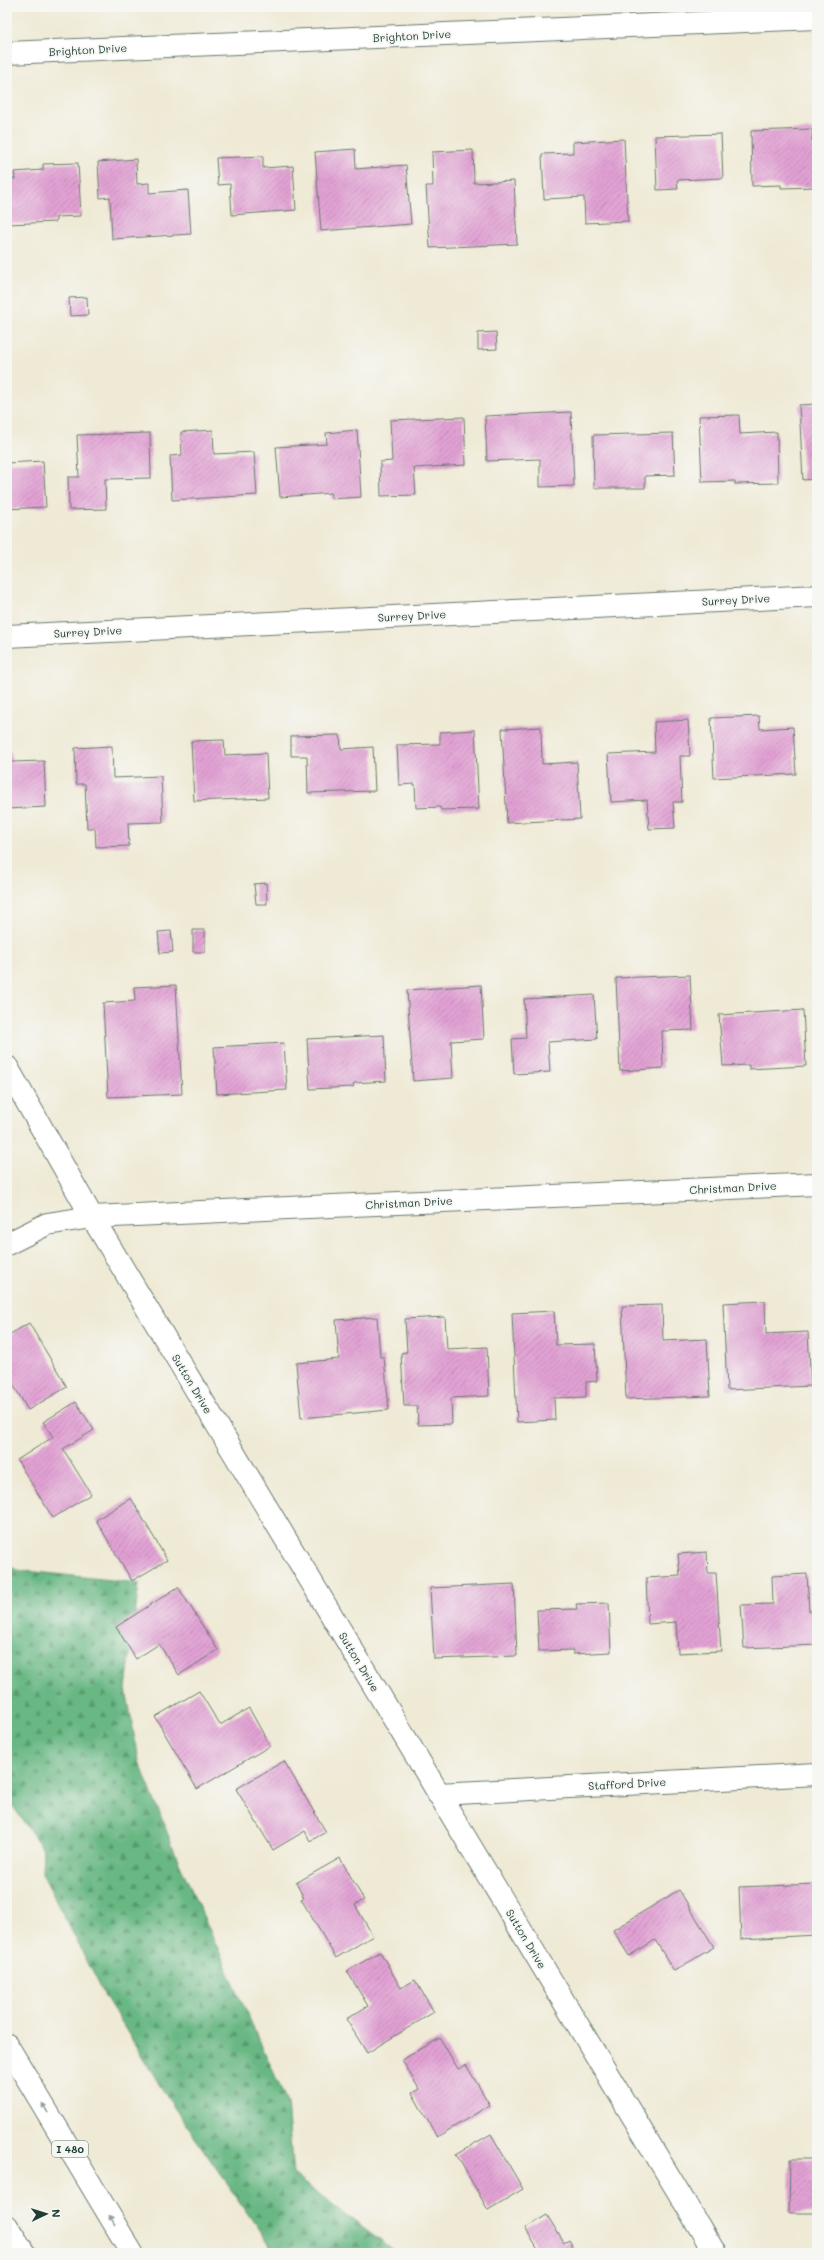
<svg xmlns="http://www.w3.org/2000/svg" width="824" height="2260" font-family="Mali,sans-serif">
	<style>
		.forest { fill: url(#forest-firs); stroke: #447a5c }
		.building { fill: url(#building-hatch) }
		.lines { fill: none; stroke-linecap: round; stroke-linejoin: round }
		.street-casing { stroke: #687a6c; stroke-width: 24 }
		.highway-casing { stroke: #687a6c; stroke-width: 24 }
		.street { stroke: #fff; stroke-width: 22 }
		.highway { stroke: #fff; stroke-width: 22 }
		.oneway { fill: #8f9e9a }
		.labels { text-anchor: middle; stroke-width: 3.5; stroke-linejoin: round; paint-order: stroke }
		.shield { fill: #f6f6f2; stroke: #60746d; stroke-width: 1 }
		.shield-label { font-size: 10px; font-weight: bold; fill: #1f3d34 }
		.street-label { font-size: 11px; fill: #1f3d34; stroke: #f6f6f2 }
	</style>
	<defs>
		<pattern id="forest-firs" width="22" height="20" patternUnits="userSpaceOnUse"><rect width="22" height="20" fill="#69b884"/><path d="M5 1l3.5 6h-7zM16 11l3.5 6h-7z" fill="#56976d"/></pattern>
		<pattern id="building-hatch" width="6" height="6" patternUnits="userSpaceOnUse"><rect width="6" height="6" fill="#e2a1d4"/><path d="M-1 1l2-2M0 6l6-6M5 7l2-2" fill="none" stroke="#b784ad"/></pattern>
	</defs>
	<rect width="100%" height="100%" fill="#f6f6f2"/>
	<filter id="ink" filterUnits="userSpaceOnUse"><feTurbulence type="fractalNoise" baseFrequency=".025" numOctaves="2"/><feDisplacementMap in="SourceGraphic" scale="8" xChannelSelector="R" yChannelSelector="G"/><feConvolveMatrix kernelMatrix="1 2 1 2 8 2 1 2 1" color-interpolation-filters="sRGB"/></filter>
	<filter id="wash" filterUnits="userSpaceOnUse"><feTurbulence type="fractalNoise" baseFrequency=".012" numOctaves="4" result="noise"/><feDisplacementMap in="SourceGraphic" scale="16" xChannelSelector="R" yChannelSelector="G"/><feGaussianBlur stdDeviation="0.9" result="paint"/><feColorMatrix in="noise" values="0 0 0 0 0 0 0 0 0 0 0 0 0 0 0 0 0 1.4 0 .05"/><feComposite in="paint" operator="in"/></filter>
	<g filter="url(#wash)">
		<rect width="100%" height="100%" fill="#efead5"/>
		<path class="forest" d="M 7,1565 L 17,1570 L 139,1583 L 126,1689 L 139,1761 L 178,1860 L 287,2102 L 293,2175 L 398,2253 L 275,2253 L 169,2100 L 105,1996 L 42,1873 L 43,1849 L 7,1798 Z"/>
		<g id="blocks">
			<path class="building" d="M 812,129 L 812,141 L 817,140 L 817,187 L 781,188 L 781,185 L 752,186 L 751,131 Z
				M 721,134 L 723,178 L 677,180 L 678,189 L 657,190 L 655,136 Z
				M 624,139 L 628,221 L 585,223 L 584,197 L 544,199 L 542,154 L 573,153 L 573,142 Z
				M 355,149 L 356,169 L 406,165 L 411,224 L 321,231 L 315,152 Z
				M 473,150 L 474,183 L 514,181 L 517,244 L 430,248 L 426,186 L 433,186 L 432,152 Z
				M 263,156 L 263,168 L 293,166 L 296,210 L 232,215 L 230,184 L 218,185 L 216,158 Z
				M 136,159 L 137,184 L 149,183 L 149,193 L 188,190 L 191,234 L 112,239 L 110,197 L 100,198 L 98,162 Z
				M 78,163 L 81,216 L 56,217 L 56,222 L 7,224 L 7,179 L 15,179 L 14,172 L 43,170 L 43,164 Z
				M 87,297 L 88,315 L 70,316 L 69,298 Z
				M 496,332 L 497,349 L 478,350 L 478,333 Z
				M 817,404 L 817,479 L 803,480 L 799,405 Z
				M 571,412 L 574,486 L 540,487 L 540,459 L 487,461 L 485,416 Z
				M 739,415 L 740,434 L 777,432 L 778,483 L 735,484 L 735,481 L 702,482 L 699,416 Z
				M 464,417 L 466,465 L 414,468 L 416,495 L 381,496 L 380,462 L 392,461 L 390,420 Z
				M 213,430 L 214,454 L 254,452 L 257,495 L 172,500 L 170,456 L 182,455 L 181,432 Z
				M 357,430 L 361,497 L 331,499 L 331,493 L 280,497 L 276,447 L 327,444 L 326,433 Z
				M 150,433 L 151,478 L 105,479 L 106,509 L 69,510 L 68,477 L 79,477 L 77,435 Z
				M 673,433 L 675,475 L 645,476 L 645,488 L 594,488 L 593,435 Z
				M 43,461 L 46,507 L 7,509 L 7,463 Z
				M 759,716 L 760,729 L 793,727 L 796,774 L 714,778 L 711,718 Z
				M 688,720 L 690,756 L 680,756 L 682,802 L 673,802 L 675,828 L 649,829 L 647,800 L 611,802 L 608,754 L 655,752 L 654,722 Z
				M 541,727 L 542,764 L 577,762 L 580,819 L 507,823 L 502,729 Z
				M 475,730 L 479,809 L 441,810 L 440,807 L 416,808 L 415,784 L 399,785 L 397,745 L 440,744 L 440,732 Z
				M 340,735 L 341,749 L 373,747 L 375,791 L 308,793 L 307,756 L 291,756 L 291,736 Z
				M 224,740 L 225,755 L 266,753 L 268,798 L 194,801 L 191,741 Z
				M 112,746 L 113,778 L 161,776 L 163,822 L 128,823 L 129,846 L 96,847 L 95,828 L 87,828 L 85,784 L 76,784 L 75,748 Z
				M 7,751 L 11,751 L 12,762 L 44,761 L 46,807 L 7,809 Z
				M 266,883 L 267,904 L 256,904 L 254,884 Z
				M 193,930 L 205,930 L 205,952 L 193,952 Z
				M 171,931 L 173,952 L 160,953 L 158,932 Z
				M 690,975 L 693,1030 L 662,1031 L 663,1068 L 620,1071 L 616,978 Z
				M 176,985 L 182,1094 L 108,1097 L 103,1003 L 135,1001 L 134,987 Z
				M 481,985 L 484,1039 L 451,1041 L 453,1078 L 413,1081 L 407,990 Z
				M 594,995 L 597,1039 L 548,1042 L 550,1072 L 514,1074 L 512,1039 L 526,1038 L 524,999 Z
				M 803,1010 L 806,1066 L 749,1069 L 749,1065 L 723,1066 L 719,1015 Z
				M 384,1035 L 386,1081 L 354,1083 L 353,1087 L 310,1089 L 307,1039 Z
				M 284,1043 L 287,1090 L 217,1094 L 214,1047 Z
				M 765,1301 L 766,1334 L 808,1332 L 811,1386 L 727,1390 L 723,1303 Z
				M 662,1305 L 663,1341 L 707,1339 L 710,1396 L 626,1399 L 622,1306 Z
				M 554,1311 L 556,1345 L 595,1344 L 597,1381 L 586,1382 L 586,1397 L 554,1398 L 555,1420 L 517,1422 L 512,1313 Z
				M 377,1317 L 380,1357 L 384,1357 L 389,1410 L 301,1418 L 296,1363 L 339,1359 L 336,1320 Z
				M 445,1317 L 447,1349 L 487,1347 L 489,1396 L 451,1398 L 452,1424 L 418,1425 L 417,1406 L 404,1406 L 401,1353 L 407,1352 L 405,1319 Z
				M 29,1323 L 67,1387 L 28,1410 L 7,1374 L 7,1336 Z
				M 76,1402 L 94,1430 L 63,1449 L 91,1494 L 53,1518 L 17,1460 L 53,1437 L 43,1422 Z
				M 131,1498 L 167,1560 L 132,1581 L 96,1520 Z
				M 707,1552 L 708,1573 L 716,1573 L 721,1651 L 678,1653 L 676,1622 L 648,1624 L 646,1578 L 680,1576 L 678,1554 Z
				M 807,1574 L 809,1611 L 817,1610 L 817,1645 L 744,1648 L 741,1605 L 773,1604 L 772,1576 Z
				M 514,1584 L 517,1656 L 434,1659 L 430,1588 Z
				M 178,1587 L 218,1650 L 179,1675 L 159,1644 L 136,1659 L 116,1627 Z
				M 609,1603 L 611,1652 L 573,1654 L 573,1650 L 539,1651 L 537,1610 L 577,1609 L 576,1604 Z
				M 199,1691 L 220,1725 L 249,1708 L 270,1746 L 197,1789 L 155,1717 Z
				M 284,1761 L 326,1832 L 310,1841 L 305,1831 L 273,1850 L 236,1789 Z
				M 340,1858 L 364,1900 L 355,1905 L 373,1936 L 336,1958 L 301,1899 L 304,1898 L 296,1883 Z
				M 817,1884 L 817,1935 L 741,1939 L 739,1887 Z
				M 679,1890 L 714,1947 L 674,1971 L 655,1940 L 629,1956 L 613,1930 Z
				M 380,1952 L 401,1988 L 415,1980 L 434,2012 L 367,2053 L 346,2019 L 368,2006 L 347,1971 Z
				M 440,2038 L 458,2069 L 466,2065 L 490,2105 L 437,2137 L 412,2093 L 419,2089 L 402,2060 Z
				M 491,2134 L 523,2189 L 488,2210 L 456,2154 Z
				M 790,2159 L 817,2159 L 817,2213 L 789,2213 Z
				M 547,2215 L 564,2243 L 569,2240 L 577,2253 L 540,2253 L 525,2228 Z"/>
		</g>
	</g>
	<g filter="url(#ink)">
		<use href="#blocks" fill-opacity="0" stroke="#687a6c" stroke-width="1"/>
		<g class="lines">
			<g class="street-casing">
				<path id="street" d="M 7,53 L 817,18
					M 7,636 L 817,596
					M 7,1067 L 92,1217 L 715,2253
					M 7,1244 L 47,1224 L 92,1217 L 817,1184
					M 438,1794 L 817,1774"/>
			</g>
			<g class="highway-casing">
				<path id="highway" d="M 7,2045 L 132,2253
					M 7,2226 L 24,2253"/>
			</g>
			<use href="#street" class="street"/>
			<use href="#highway" class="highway"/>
		</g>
		<defs><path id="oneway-solid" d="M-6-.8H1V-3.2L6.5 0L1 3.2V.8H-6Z"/></defs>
		<g class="oneway">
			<use href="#oneway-solid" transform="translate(45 2108) rotate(-121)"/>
			<use href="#oneway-solid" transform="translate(112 2220) rotate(-121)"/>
		</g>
	</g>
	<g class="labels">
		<rect class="shield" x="52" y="2141" width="36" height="16" rx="3"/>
		<g class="shield-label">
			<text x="70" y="2153">I 480</text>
		</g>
		<g class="street-label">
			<text transform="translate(412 36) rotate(-3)" y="4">Brighton Drive</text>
			<text transform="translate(88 50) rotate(-3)" y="4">Brighton Drive</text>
			<text transform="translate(736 600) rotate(-3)" y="4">Surrey Drive</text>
			<text transform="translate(412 616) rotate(-3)" y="4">Surrey Drive</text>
			<text transform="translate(88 632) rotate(-3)" y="4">Surrey Drive</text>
			<text transform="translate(733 1188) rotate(-3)" y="4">Christman Drive</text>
			<text transform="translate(409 1203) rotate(-3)" y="4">Christman Drive</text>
			<text transform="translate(192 1384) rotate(59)" y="4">Sutton Drive</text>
			<text transform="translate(359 1662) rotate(59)" y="4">Sutton Drive</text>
			<text transform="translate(627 1784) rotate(-3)" y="4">Stafford Drive</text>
			<text transform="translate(526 1939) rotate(59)" y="4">Sutton Drive</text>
		</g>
	</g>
	<rect width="824" height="2260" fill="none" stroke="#f6f6f2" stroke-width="24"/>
	<g transform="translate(46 2214) rotate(86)" stroke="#f6f6f2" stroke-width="3" paint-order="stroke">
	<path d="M0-3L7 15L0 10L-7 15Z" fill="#1f3d34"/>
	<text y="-6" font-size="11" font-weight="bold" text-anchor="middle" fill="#1f3d34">N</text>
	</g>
</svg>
